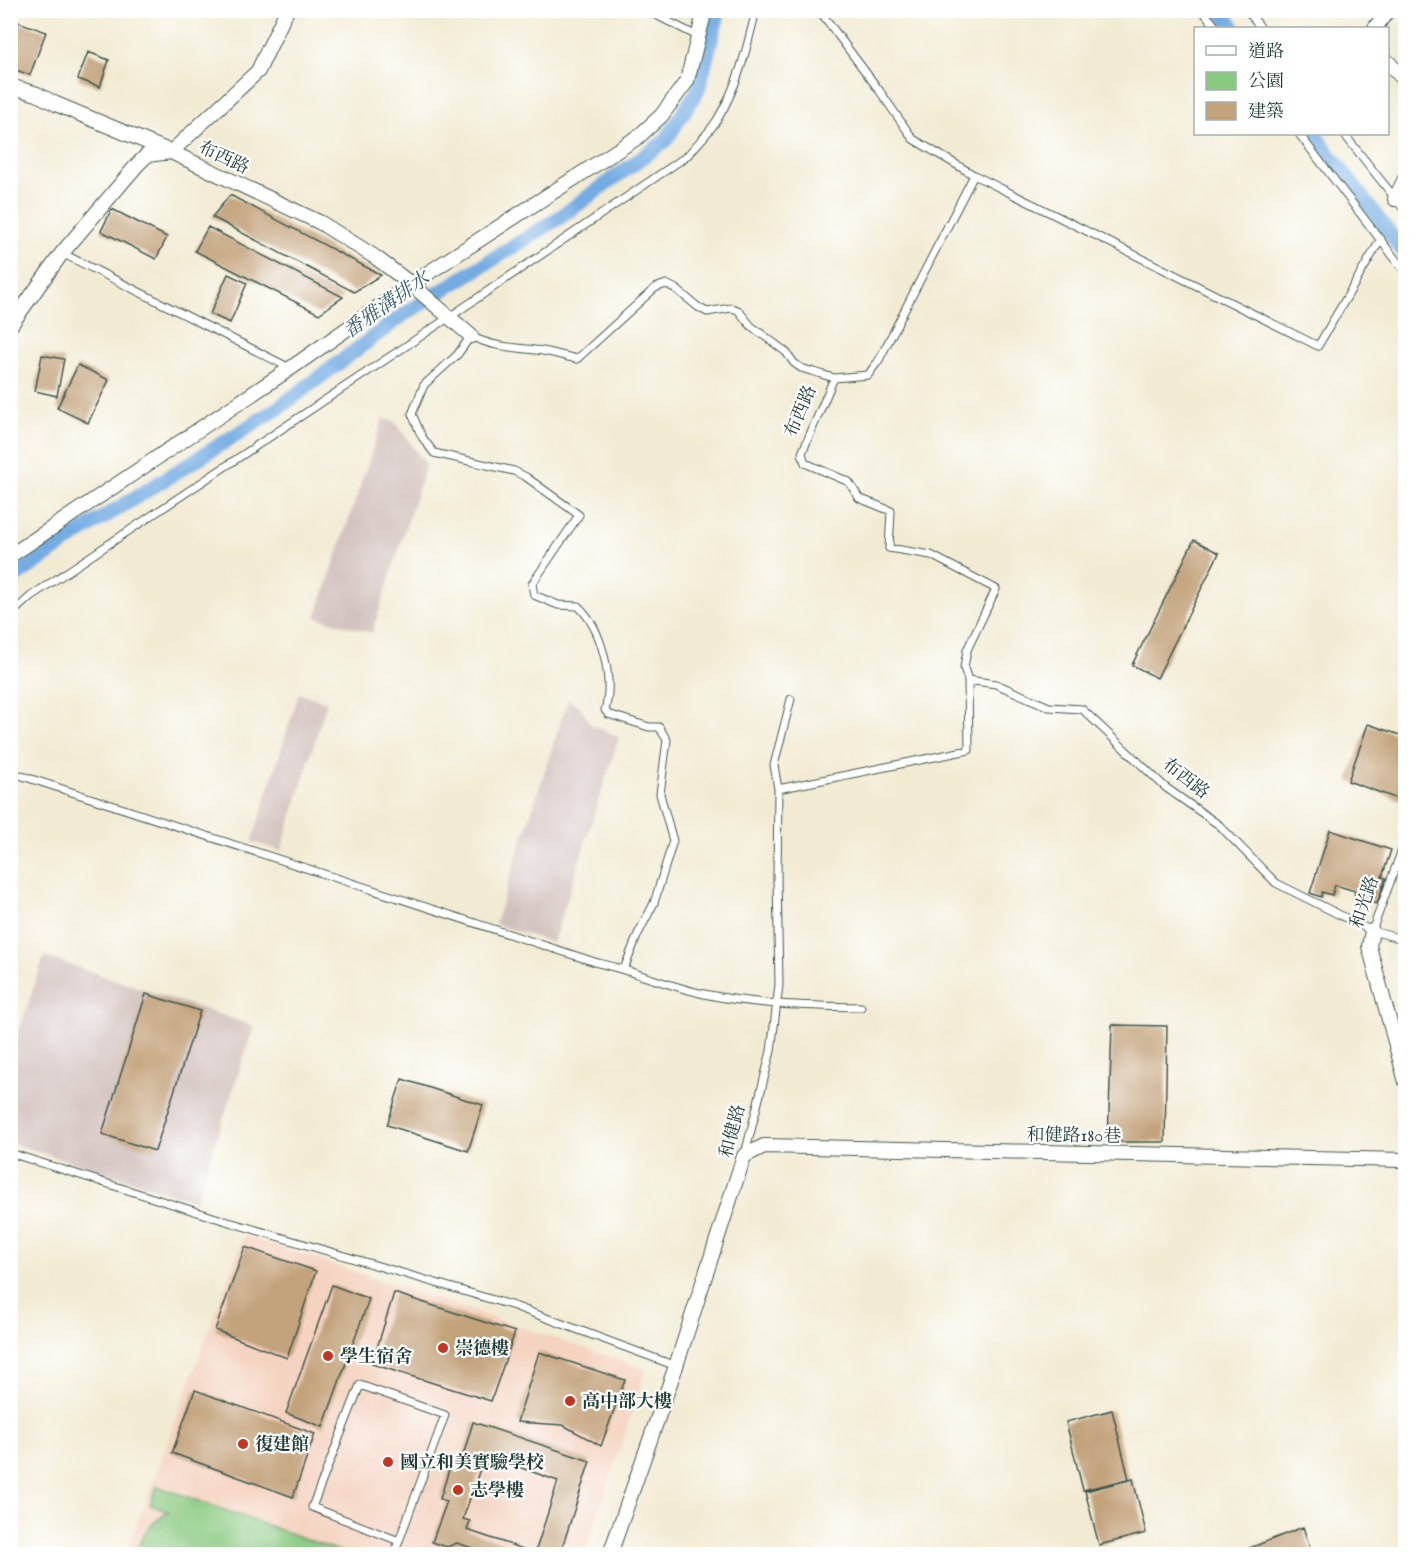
<svg xmlns="http://www.w3.org/2000/svg" width="1416" height="1565" font-family="'IM FELL English','Noto Serif TC',serif">
	<style>
		.built { fill: #f4d3c0 }
		.industrial { fill: #d0c0bc }
		.green { fill: #89c980; stroke: #54835a; stroke-width: 1.5 }
		.lines { fill: none; stroke-linecap: round; stroke-linejoin: round }
		.canal { stroke: #73ace3; stroke-width: 15 }
		.building { fill: #c3a37c; fill-rule: evenodd }
		.lane-casing { stroke: #3f574c; stroke-width: 9 }
		.street-casing { stroke: #3f574c; stroke-width: 16 }
		.lane { stroke: #fff; stroke-width: 7 }
		.street { stroke: #fff; stroke-width: 14 }
		.poi-dot { fill: #c8321e; stroke: #fff; stroke-width: 2 }
		.labels { text-anchor: middle; stroke-width: 4.5; stroke-linejoin: round; paint-order: stroke }
		.street-label { font-size: 18px; fill: #1f3d34; stroke: #fff }
		.poi-label { font-size: 18px; font-weight: bold; fill: #1f3d34; stroke: #fff; text-anchor: start }
		.water-label { font-size: 20px; font-style: italic; fill: #385e69; stroke: #fff }
	</style>
	<rect width="100%" height="100%" fill="#fff"/>
	<filter id="ink" filterUnits="userSpaceOnUse"><feTurbulence type="fractalNoise" baseFrequency=".0167" numOctaves="2"/><feDisplacementMap in="SourceGraphic" scale="12" xChannelSelector="R" yChannelSelector="G"/><feConvolveMatrix kernelMatrix="1 2 1 2 8 2 1 2 1" color-interpolation-filters="sRGB"/></filter>
	<filter id="wash" filterUnits="userSpaceOnUse"><feTurbulence type="fractalNoise" baseFrequency=".008" numOctaves="4" result="noise"/><feDisplacementMap in="SourceGraphic" scale="24" xChannelSelector="R" yChannelSelector="G"/><feGaussianBlur stdDeviation="1.35" result="paint"/><feColorMatrix in="noise" values="0 0 0 0 0 0 0 0 0 0 0 0 0 0 0 0 0 1.4 0 .05"/><feComposite in="paint" operator="in"/></filter>
	<g filter="url(#wash)">
		<rect width="100%" height="100%" fill="#f2ebd4"/>
		<path class="built" d="M 244,1235 L 646,1369 L 585,1554 L 126,1554 Z"/>
		<path class="industrial" d="M 383,418 L 395,422 L 426,464 L 372,633 L 316,617 Z
			M 299,693 L 327,702 L 281,851 L 252,842 Z
			M 568,699 L 581,707 L 590,724 L 619,737 L 553,943 L 495,924 Z
			M 44,956 L 254,1026 L 196,1201 L 11,1143 L 11,1055 Z"/>
		<path class="green" d="M 157,1486 L 348,1554 L 136,1554 C 141,1535 152,1521 170,1512 L 150,1505 Z"/>
		<g class="lines">
			<path class="canal" d="M 1219,10 L 1234,28
				M 1314,134 L 1406,255
				M 10,580 L 90,526 L 277,409 L 403,315 L 559,218 L 665,141 L 698,90 L 719,10"/>
		</g>
		<g id="blocks">
			<path class="building" d="M 663,10 L 681,10 L 679,16 Z
				M 10,19 L 46,32 L 30,75 L 10,68 Z
				M 88,52 L 109,60 L 100,87 L 78,79 Z
				M 230,195 L 381,275 L 354,292 L 212,217 Z
				M 112,209 L 167,237 L 156,259 L 101,231 Z
				M 208,227 L 343,297 L 319,314 L 195,251 Z
				M 228,274 L 247,283 L 230,323 L 210,314 Z
				M 42,355 L 64,359 L 57,396 L 35,391 Z
				M 78,365 L 109,380 L 88,423 L 57,408 Z
				M 1194,540 L 1219,553 L 1157,678 L 1132,665 Z
				M 1368,724 L 1406,737 L 1406,802 L 1348,781 Z
				M 1330,830 L 1391,850 L 1382,877 L 1386,878 L 1377,904 L 1354,897 L 1355,891 L 1335,885 L 1332,895 L 1322,892 L 1321,897 L 1310,893 Z
				M 146,994 L 200,1011 L 155,1151 L 102,1134 Z
				M 1112,1025 L 1167,1026 L 1165,1142 L 1108,1142 Z
				M 402,1079 L 483,1105 L 468,1151 L 387,1125 Z
				M 245,1247 L 316,1271 L 287,1358 L 215,1330 Z
				M 332,1285 L 369,1299 L 323,1427 L 286,1413 Z
				M 394,1293 L 515,1332 L 491,1401 L 372,1364 Z
				M 539,1352 L 625,1380 L 601,1446 L 563,1425 L 517,1422 Z
				M 195,1390 L 315,1434 L 293,1497 L 172,1453 Z
				M 1112,1410 L 1129,1479 L 1083,1490 L 1066,1422 Z
				M 473,1422 L 590,1461 L 560,1554 L 491,1554 L 457,1543 L 447,1547 L 432,1542 L 447,1501 L 440,1499 L 451,1463 L 460,1466 ZM 491,1457 L 558,1481 L 535,1553 L 467,1530 L 470,1521 L 463,1519 L 482,1463 L 489,1465 Z
				M 1133,1479 L 1146,1533 L 1099,1545 L 1085,1491 Z
				M 1303,1527 L 1312,1554 L 1235,1554 Z
				M 434,1548 L 453,1554 L 432,1554 Z"/>
		</g>
	</g>
	<g filter="url(#ink)">
		<use href="#blocks" fill-opacity="0" stroke="#3f574c" stroke-width="1.5"/>
		<g class="lines">
			<g class="lane-casing">
				<path id="lane" d="M 646,10 L 699,37
					M 819,10 L 879,90 L 913,139 L 974,175 L 1318,346 L 1381,239
					M 1202,10 L 1217,28
					M 1247,10 L 1261,28
					M 1299,134 L 1406,273
					M 1344,134 L 1406,212
					M 62,253 L 290,368
					M 834,378 L 802,453 L 805,463 L 849,482 L 859,498 L 891,511 L 889,548 L 931,555 L 996,589 L 967,650 L 964,668 L 968,680
					M 10,615 L 31,596 L 448,318 L 687,156 C 697,144 709,133 717,120 C 738,86 747,48 756,10
					M 10,772 L 598,963 C 634,971 668,986 704,994 C 756,1005 808,1006 861,1007
					M 778,789 L 969,750 L 968,680 L 996,684 L 1049,707 L 1082,709 L 1165,787 L 1219,825 L 1276,883 L 1372,931 L 1406,940
					M 1372,931 L 1406,839
					M 624,969 L 638,934 L 654,903 L 673,841 L 660,794 L 667,740 L 659,727 L 649,727 L 608,714 L 605,710 C 614,679 602,628 578,606 L 558,605 L 534,595 L 532,584 L 579,515 L 526,477 L 514,471 L 434,453 L 422,437 L 412,414 L 424,385 L 457,355 L 471,336 C 492,347 512,347 535,350 C 549,351 563,356 577,359 L 655,288 L 666,284 L 676,289 L 698,307 L 707,312 L 731,308 L 738,310 L 751,326 L 786,352 L 794,363 L 801,368 L 834,378 L 868,375 L 879,360 L 974,175
					M 10,1153 L 229,1222 L 514,1306 L 676,1366
					M 745,1154 L 771,1051 L 779,985 L 777,878 L 778,789 L 774,765 L 791,699
					M 394,1554 L 399,1541 L 445,1415 L 360,1385 L 312,1507 L 399,1541"/>
			</g>
			<g class="street-casing">
				<path id="street" d="M 1375,28 L 1388,10
					M 1388,62 L 1406,82
					M 10,86 L 37,94 L 56,104 L 171,152 L 321,223 L 375,257 L 411,284 L 471,336
					M 1395,199 L 1406,177
					M 10,326 L 62,253 L 137,165 L 147,155 L 171,152 L 258,71 L 287,10
					M 10,556 L 291,368 L 411,284 L 638,137 L 661,116 L 687,81 L 705,10
					M 1372,931 L 1369,946 L 1406,1082
					M 610,1554 L 676,1366 L 744,1156 L 764,1146 L 1406,1160"/>
			</g>
			<use href="#lane" class="lane"/>
			<use href="#street" class="street"/>
		</g>
	</g>
	<g class="poi-dot">
		<circle cx="443" cy="1348" r="6"/>
		<circle cx="328" cy="1356" r="6"/>
		<circle cx="570" cy="1401" r="6"/>
		<circle cx="243" cy="1444" r="6"/>
		<circle cx="388" cy="1462" r="6"/>
		<circle cx="458" cy="1490" r="6"/>
	</g>
	<g class="labels">
		<g class="street-label">
			<text transform="translate(224 157) rotate(25)" y="6">布西路</text>
			<text transform="translate(800 411) rotate(-67)" y="6">布西路</text>
			<text transform="translate(1186 778) rotate(38)" y="6">布西路</text>
			<text transform="translate(1364 902) rotate(-71)" y="6">和光路</text>
			<text transform="translate(732 1131) rotate(-75)" y="6">和健路</text>
			<text transform="translate(1074 1135) rotate(1)" y="6">和健路180巷</text>
		</g>
		<g class="poi-label">
			<text x="455" y="1354">崇德樓</text>
			<text x="340" y="1362">學生宿舍</text>
			<text x="582" y="1407">高中部大樓</text>
			<text x="255" y="1450">復建館</text>
			<text x="400" y="1468">國立和美實驗學校</text>
			<text x="470" y="1496">志學樓</text>
		</g>
		<g class="water-label">
			<text transform="translate(386 304) rotate(-35)" y="7">番雅溝排水</text>
		</g>
	</g>
	<rect width="1416" height="1565" fill="none" stroke="#fff" stroke-width="36"/>
	<rect x="1194" y="27" width="195" height="108" fill="#ffffff" stroke="#a5b1ae" stroke-width="1.5"/>
	<rect x="1206" y="46" width="30" height="9" fill="#ffffff" stroke="#a5b1ae" stroke-width="1.5"/>
	<text x="1248" y="57" font-size="18" fill="#1f3d34">道路</text>
	<rect x="1206" y="72" width="30" height="18" fill="#89c980" stroke="#a5b1ae" stroke-width="1.5"/>
	<text x="1248" y="87" font-size="18" fill="#1f3d34">公園</text>
	<rect x="1206" y="102" width="30" height="18" fill="#c3a37c" stroke="#a5b1ae" stroke-width="1.5"/>
	<text x="1248" y="117" font-size="18" fill="#1f3d34">建築</text>
</svg>
